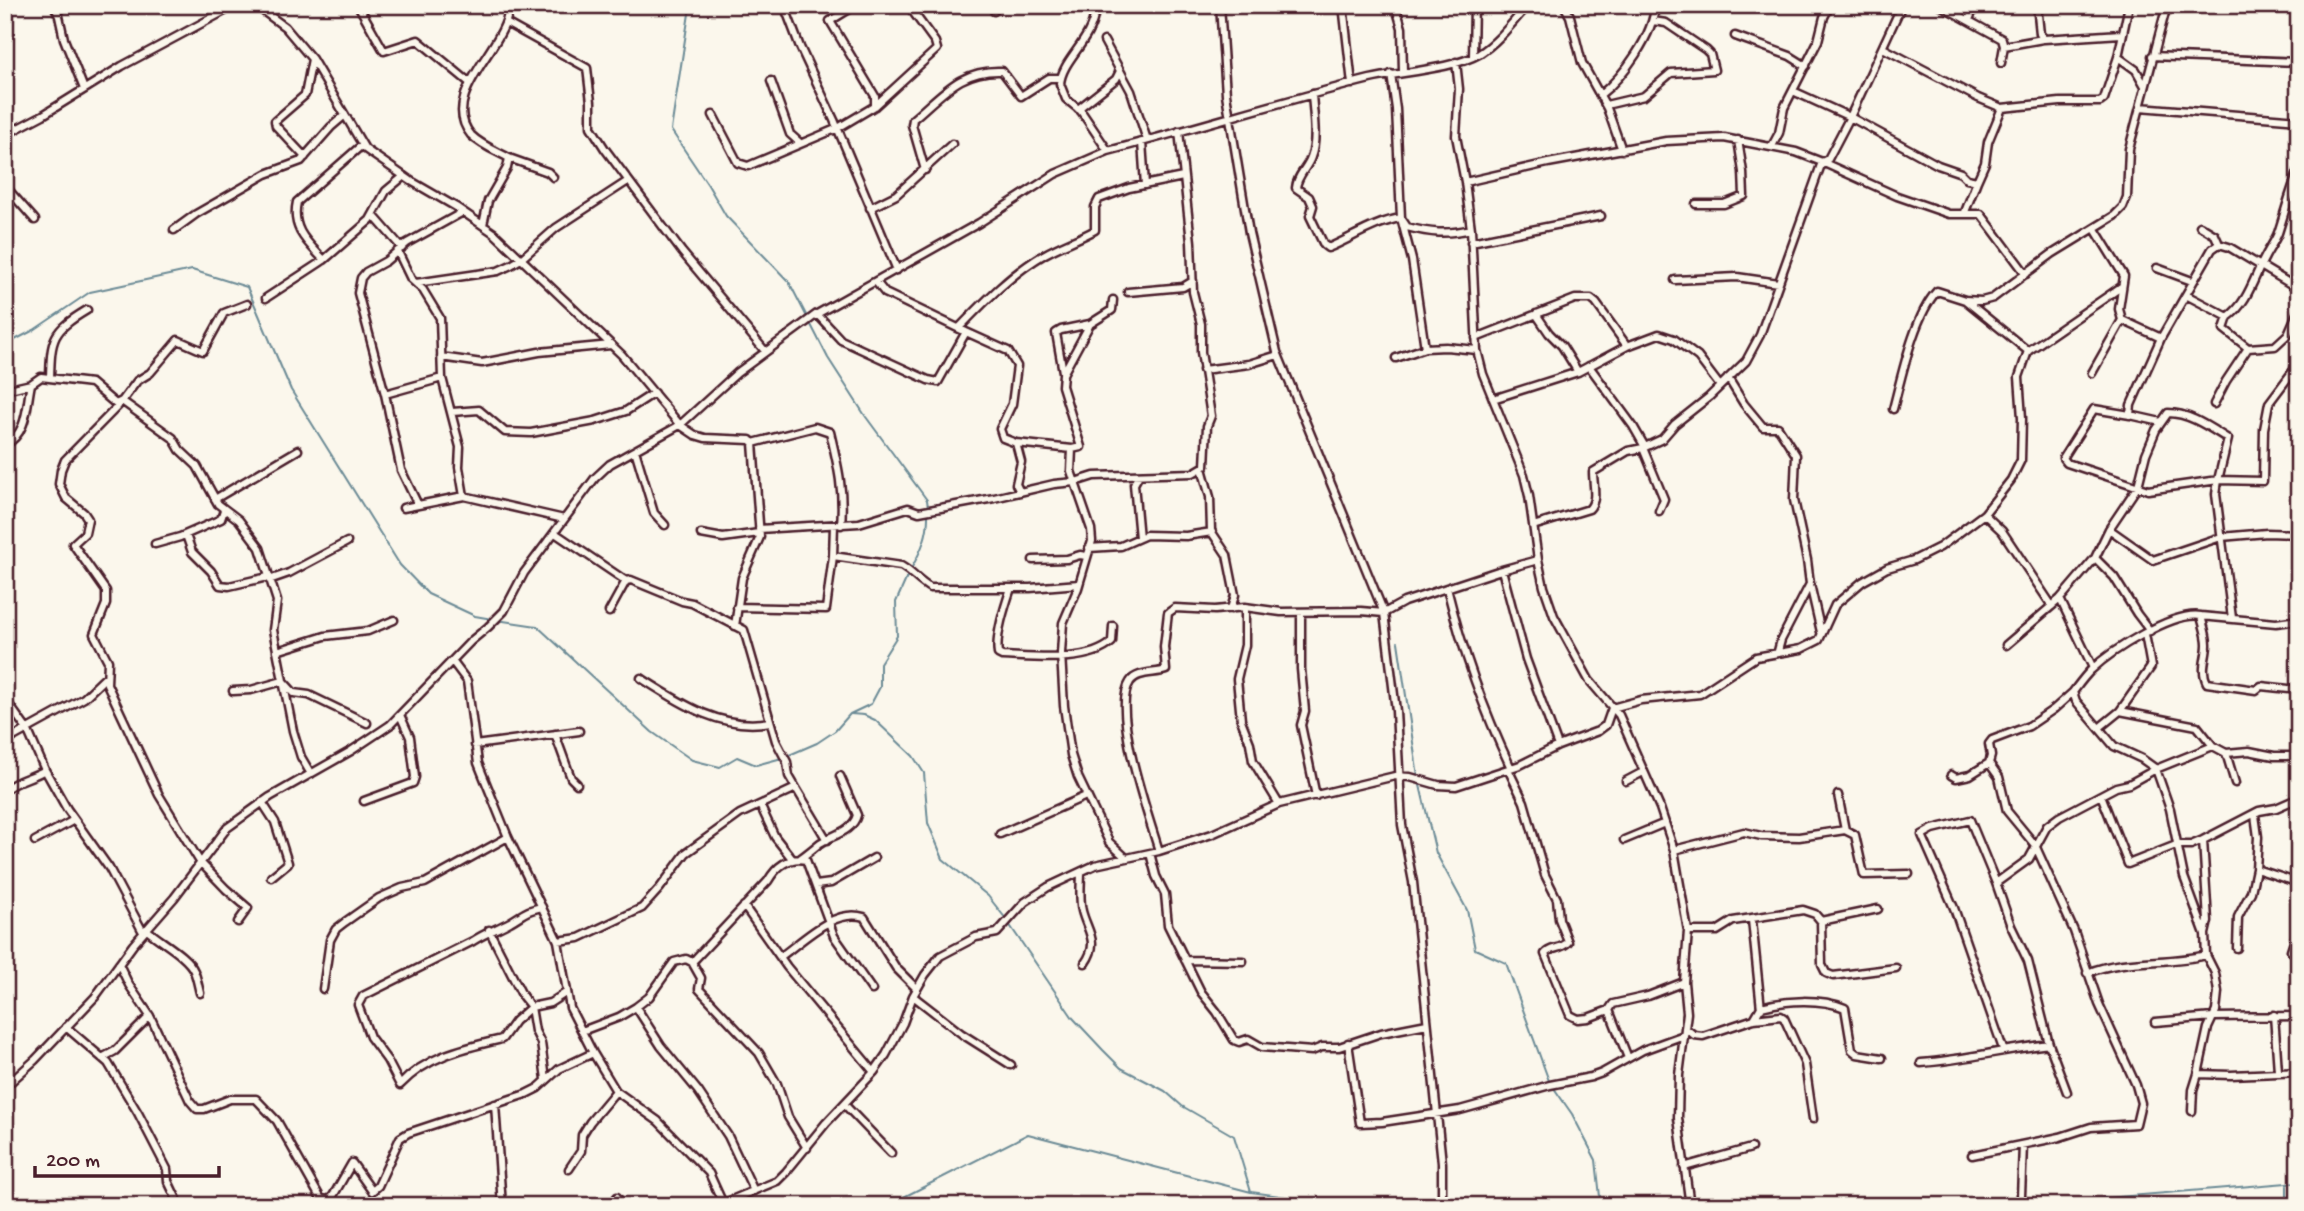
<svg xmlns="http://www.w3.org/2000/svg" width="2304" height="1211" font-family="'Gochi Hand',sans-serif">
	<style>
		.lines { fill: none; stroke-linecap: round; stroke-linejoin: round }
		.stream { stroke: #6c8b96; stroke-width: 2 }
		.minor-casing { stroke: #4a1f2b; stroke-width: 11 }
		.minor { stroke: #fbf7ec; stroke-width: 6 }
	</style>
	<rect width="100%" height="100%" fill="#fbf7ec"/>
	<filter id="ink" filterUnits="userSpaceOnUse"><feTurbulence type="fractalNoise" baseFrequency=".0143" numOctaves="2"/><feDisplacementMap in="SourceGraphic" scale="14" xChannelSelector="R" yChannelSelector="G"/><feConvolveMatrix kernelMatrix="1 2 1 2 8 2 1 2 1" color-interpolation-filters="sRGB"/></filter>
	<g filter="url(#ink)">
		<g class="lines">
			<path class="stream" d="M 690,7 L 671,130 L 708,185 L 726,216 L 789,282 L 828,358 L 866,417 L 927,500 L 928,507
				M 5,345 L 34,330 L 90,292 L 192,270 L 247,287 L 291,390 L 400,565 L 428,594 L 475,616 L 492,619
				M 911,569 C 921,551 929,534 928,512
				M 497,620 L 537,626 L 652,732 L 692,760 L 720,767 L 737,757 L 756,765 L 782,758
				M 1398,642 L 1418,776
				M 851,714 L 864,715 L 875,720 L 913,756 L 924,773 L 928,823 L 943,859 L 988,896 L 1006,919
				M 787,756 L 817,743 L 835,731 L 850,714 L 871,704 L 880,687 L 880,663 L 897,636 L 896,602 L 908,575
				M 1419,781 L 1436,853 L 1467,910 L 1475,949 L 1506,963 L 1549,1081 L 1572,1114 L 1596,1160 L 1601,1206
				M 1009,924 L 1073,1018 L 1103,1050 L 1121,1068 L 1165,1091 L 1182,1106 L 1234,1136 L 1251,1192
				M 2287,1186 L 2287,1206
				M 886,1206 L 1028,1134 L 1251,1192 L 1350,1206
				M 2010,1206 L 2299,1182"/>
			<g class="minor-casing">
				<path id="minor" d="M 54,5 L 59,16 L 64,39 L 84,89
					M 255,5 L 285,27 L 312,59 L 365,149 L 411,181 L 456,207 L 494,233 L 622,355 L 680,425 L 695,435 L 705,438 L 750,440 L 753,443 L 760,537 L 742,578 L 735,626
					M 358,5 L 384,51 L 418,40 L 470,83
					M 784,5 L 800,47 L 834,120 L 897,270
					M 856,5 L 830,21 L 875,96 L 875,106
					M 1092,5 L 1095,10 C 1092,42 1062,59 1060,84 L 1066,99 L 1081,111 L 1108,151
					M 1220,5 L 1226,94 L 1249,233 L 1277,352 L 1384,613 L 1396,711 L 1402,825 L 1413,882 L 1442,1163 L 1442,1206
					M 1343,5 L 1352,84
					M 1564,5 L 1570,16 L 1582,63 L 1607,108 L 1622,150
					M 1940,5 L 2002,39 L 2004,46 L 2001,63
					M 2037,5 L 2040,34 L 2044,39 L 2121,34
					M 994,11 L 999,5
					M 1397,11 L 1402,28 L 1403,72
					M 1969,20 L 1975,5
					M 506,23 L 587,68 L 591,102 L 591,127 L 605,149 L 682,252 L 765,351
					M 1735,36 L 1790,56 L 1806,66
					M 1104,41 L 1131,91 L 1147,140
					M 2004,46 L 2043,39
					M 1883,48 L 1978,98 L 2002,108 L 2060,102 L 2100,102 L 2104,99 L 2118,57 L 2129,5
					M 1473,56 L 1474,5
					M 2152,56 L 2299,62
					M 2118,57 L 2136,70 L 2145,86
					M 1456,62 L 1459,89 L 1456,136 L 1465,182 L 1471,229 L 1477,350 L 1483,374 L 1524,475 L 1529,496 L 1538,560 L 1544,587 L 1554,616 L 1589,680 L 1619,715 L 1660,808 L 1674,850 L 1688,931 L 1684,982 L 1687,1013 L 1679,1075 L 1678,1118 L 1690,1206
					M 1391,74 L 1396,109 L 1401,218 L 1412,260 L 1425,348 L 1446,347 L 1477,350
					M 771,81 L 790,134 L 800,143
					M 1793,91 L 1850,117 L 1938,165 L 1961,173 L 1967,179 L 1977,181 L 1985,163 L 1988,142 L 2002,108
					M 1312,94 C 1313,113 1318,139 1311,157 C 1307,169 1297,175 1296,188 L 1309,197 L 1313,206 L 1310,216 L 1324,245 L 1328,248 C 1352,238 1375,222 1401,218 L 1407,227 C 1430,233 1447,235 1471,229
					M 1600,95 C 1623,77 1654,35 1655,5
					M 1606,105 L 1644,96 L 1671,73 L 1714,70 L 1710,54 L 1706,50 L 1666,23 L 1653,21
					M 2140,107 L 2299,120
					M 1078,109 L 1116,79 L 1120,71
					M 713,115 L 738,163 L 748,166 L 838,128 L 875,106 L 937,49 L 935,42 L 908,5
					M 5,135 L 43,115 L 122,66 L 236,5
					M 1142,142 L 1145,185
					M 1772,146 L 1779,133 L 1784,108 L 1818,41 L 1824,17 L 1830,5
					M 305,157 L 276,126 L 275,121 L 305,95 L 312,59
					M 509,158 L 548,172 L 553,177
					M 925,170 L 912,125 L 913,119 C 942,95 960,69 1002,71 L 1021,96 L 1049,78 L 1060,78
					M 1465,182 L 1548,163 L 1666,141 L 1724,138 L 1796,152 L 1822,162 L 1897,196 L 1949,214 L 1981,214 L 2026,274
					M 5,186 L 35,220
					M 1696,204 L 1724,204 L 1744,196 L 1743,172 L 1738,140
					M 870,208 L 896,195 L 952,144
					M 1965,212 L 1977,181
					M 374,216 L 402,248
					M 483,225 L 488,201 L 507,168 L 509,158 C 496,151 481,145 471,135 C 441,99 495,55 506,21 C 508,16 508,10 509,5
					M 2200,226 L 2215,235 L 2219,244
					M 2095,229 L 2124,276 L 2119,309 L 2122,320 L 2161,338
					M 174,230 L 196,214 L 266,174 L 301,161 L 331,127 L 345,115
					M 1471,242 L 1601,216
					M 398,252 L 411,279 L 423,290 L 440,318 L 442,378 L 460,447 L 459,467 L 464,496
					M 324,260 C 307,242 291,229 297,202 L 362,145
					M 2157,268 L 2192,281
					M 1675,280 L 1737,277 L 1778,283
					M 416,283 L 498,271 L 511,265 L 521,259 L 556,228 L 628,181
					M 1128,292 L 1183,287 L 1193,281
					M 2186,295 L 2228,317 C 2248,303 2254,277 2265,257 C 2269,249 2275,241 2278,233 C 2285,212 2290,191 2299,170
					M 266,298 L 324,260 L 370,220 L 386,191 L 404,176
					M 1113,300 L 1112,310 L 1090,324 L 1063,374 L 1062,386 L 1081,447 L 1072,449 L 1071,471 L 1091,529 L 1092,541 L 1078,588 L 1063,623 L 1061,653 L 1064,706 L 1071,755 L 1078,777 L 1109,842 L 1124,856
					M 817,314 L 841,340 L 928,380 L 938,382 L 966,332 L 885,293 L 876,282
					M 1536,314 L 1549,333 L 1562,346 L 1578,372
					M 2228,317 L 2224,329 L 2248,348 L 2275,346 L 2288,334 L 2299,309
					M 959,328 C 985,301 1012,273 1045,254 C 1061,245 1079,239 1095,230 L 1095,207 L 1099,199 L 1129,188 L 1183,177
					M 966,332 L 1008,351 L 1017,366 L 1012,404 L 1000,429 L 1003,438 L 1016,443 L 1072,449
					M 1476,338 L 1575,299 L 1591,299 L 1596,303 L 1627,346
					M 2028,351 L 1965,300 L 1982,301 L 1993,298 L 2052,254 L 2114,216 L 2123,207 L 2127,197 L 2129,149 L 2167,5
					M 441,357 L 482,363 L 539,352 L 611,345
					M 1396,358 L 1425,348
					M 1589,366 L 1633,426 L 1645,447
					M 1203,370 L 1249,364 L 1278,355
					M 1063,372 L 1056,333 L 1061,330 L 1090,324
					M 2092,373 L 2122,320
					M 50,378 C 51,338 52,331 87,310
					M 1728,378 L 1744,404 L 1763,427 L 1778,427 L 1796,455 L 1794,500 L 1807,560 L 1810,584
					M 5,390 L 31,384
					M 385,394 L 442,378
					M 1493,399 L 1578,372 L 1627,346 L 1659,334 L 1674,339 L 1698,357 L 1720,386
					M 122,401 L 137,381 L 150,373 L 178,340 L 203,351 L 224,313 L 247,304
					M 2214,404 L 2226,381 L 2248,348
					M 118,406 L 65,460 L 61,470 L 59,484 L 66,498 L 84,513 L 88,519 L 85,533 L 73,544 L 106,591 L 106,604 L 94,634 L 108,661 L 107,684 L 159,795 L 200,862 L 226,889 L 248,908 L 238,922
					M 1893,409 C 1902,375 1914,316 1937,291 L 1965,300
					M 452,412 L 479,410 L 505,432 L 531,433 L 595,421 L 626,411 L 654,393
					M 2130,415 L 2094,409 L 2063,458 L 2067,463 L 2148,490 L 2218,480 L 2216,494 L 2232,618
					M 2161,422 L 2130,415 L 2131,405 L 2161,338 L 2212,249 L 2219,244 L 2229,247 L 2299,289
					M 753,443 L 815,427 L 830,432 C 838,466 844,490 841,525
					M 1016,443 L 1021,462 L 1016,484 L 1020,492
					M 5,445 C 28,433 26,407 31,384 L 41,377 L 91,383 L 118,406 L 118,403 L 122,401 L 173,438 L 180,450 L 197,466 L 218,504 L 239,520 L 260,548 L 277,601 L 273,630 L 293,731 L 301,757 L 311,774
					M 1643,448 L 1664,499 L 1659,511
					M 635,450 L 654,513 L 665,525
					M 1202,468 L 1210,497 L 1211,531 L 1227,555 L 1235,595 L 1231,609
					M 1139,475 L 1134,484 L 1139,538
					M 215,499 L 298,450
					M 418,505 L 401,470 L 385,394 L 358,293 L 361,278 L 366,272 L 386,261 L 407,243 L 463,212
					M 403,508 L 464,496 L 564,519
					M 1984,514 L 2002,531 L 2052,606
					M 1533,526 L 1589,509 C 1598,500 1593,485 1593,472 L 1628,451 L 1643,448 L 1662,439 L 1675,424 L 1709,397 L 1746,361 L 1760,335 L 1822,162 L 1828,159 L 1850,117 L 1902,5
					M 759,529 L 859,523 L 908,508 L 919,512 L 994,498 L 1054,484 L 1075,482 L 1094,476 L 1193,473 L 1205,466 L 1207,426 L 1211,416 L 1201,352 L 1201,324 L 1193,292 L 1191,242 L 1179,131
					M 2109,529 L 2153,560 L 2221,537 L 2267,533 L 2299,534
					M 555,533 L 626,581
					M 701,534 L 723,538 L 759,533
					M 186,535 L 192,552 L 211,571 L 220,585 L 229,586 L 268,577
					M 155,544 L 180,537 L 221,519 L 224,510
					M 1089,548 L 1121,546 L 1146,535 L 1186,536 L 1212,532
					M 833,556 L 901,566 C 912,572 919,582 930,588 L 1030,588 L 1079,584
					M 2095,558 L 2114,577 L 2137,614 L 2150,631
					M 1033,560 L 1067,559 L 1080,555 L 1086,556
					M 1502,570 L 1526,659 L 1558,746
					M 269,580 L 289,573 L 347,542
					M 1011,588 C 1005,606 995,636 998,654 L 1002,656 C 1033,657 1088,664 1112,642 L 1113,626
					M 1447,588 C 1462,649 1484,711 1511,768
					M 2060,599 L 2093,668
					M 737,607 L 826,609 L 833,556 L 834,525
					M 1245,607 L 1245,645 L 1237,679 L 1241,720 L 1250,743 L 1253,761 L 1279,804
					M 1301,613 L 1301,669 L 1305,711 L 1301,725 L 1316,796
					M 2201,616 L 2276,623 L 2299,620
					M 2006,645 L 2060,599 L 2095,558 L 2109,529 L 2138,486 L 2146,454 L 2156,430 L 2168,413 C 2190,413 2210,428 2228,439 L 2218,480 L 2263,481 L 2264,429 L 2269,403 L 2299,363
					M 277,651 L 325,636 L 368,631 L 394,620
					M 1778,651 L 1781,640 L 1810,584 L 1821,632
					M 452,661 L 467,681 L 478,763 L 482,773 L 508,837 L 558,941 L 570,1008 L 593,1053 L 616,1091 L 658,1121 L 709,1173 L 724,1206
					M 641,678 C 680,703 722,731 770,722
					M 233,691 L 251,690 L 283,681 L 294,693 L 309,695 L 367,723
					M 5,699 L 28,731 L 45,770 L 67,809 L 109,868 L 143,932
					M 2120,711 L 2197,726 L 2213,746 L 2226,753 L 2249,751 L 2274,756 L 2299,756
					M 2099,728 L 2120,711 L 2151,667 L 2145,634
					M 555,734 L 571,778 L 577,784
					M 5,744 L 15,736 L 84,698 L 107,676
					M 475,745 L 579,731
					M 2226,753 L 2235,783
					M 1989,763 L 1991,756 L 1989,744 L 1992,740 L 2029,726 L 2054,709 L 2073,692
					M 1508,769 L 1524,802 L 1545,875 L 1557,899 L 1559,919 L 1568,942 C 1561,950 1550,947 1545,954 L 1570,1015 L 1578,1019 L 1588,1018 L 1609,1010 L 1613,1004 L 1648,996 L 1684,982
					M 1951,775 L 1956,778 L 1970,775 L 1989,763 L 1999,777 L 2007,811 L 2035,845 L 2074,931 L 2099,1004 L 2136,1085 L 2141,1103 L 2136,1124 L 2091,1127 L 2060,1137 L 1972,1155
					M 1626,781 L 1643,772
					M 796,788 L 827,840
					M 5,790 C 15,780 32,778 45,770
					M 2101,795 L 2128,864 L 2176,845 L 2191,845 L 2203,840 L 2259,811 L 2276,808 L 2299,798
					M 364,801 L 413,783 L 415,777 L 410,737 L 400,715
					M 262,802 L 275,822 L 288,863 L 271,877
					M 760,805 L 775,837 L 793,860
					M 1845,830 L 1855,835 L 1864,875 L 1909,874
					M 1000,834 L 1086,796
					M 1624,840 L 1665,823
					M 35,841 L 74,820
					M 1674,850 L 1744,832 L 1761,836 L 1799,837 L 1845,830 L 1838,795
					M 1159,851 C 1149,818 1111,710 1130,682 C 1137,671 1155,674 1166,670 L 1164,647 L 1168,613 L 1175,608 L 1215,610 L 1245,607 L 1281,612 L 1361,611 L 1384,613 L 1404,602 L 1498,571 L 1538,560
					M 1150,853 L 1156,876 L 1165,894 L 1168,925 L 1201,992 L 1217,1012 L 1234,1040 L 1239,1042 L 1248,1039 L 1262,1047 L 1312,1051 L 1322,1047 L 1339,1047 L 1381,1033 L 1427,1024
					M 801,858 C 808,853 814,848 820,843 C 833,835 853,831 857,815 L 840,776
					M 2256,869 L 2299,883
					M 1081,872 C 1081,884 1079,898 1082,911 C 1087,931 1100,942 1085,963
					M 1996,883 L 1970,820 L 1933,829 L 1922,835 L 1954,908 L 2003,1049
					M 816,885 L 831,883 L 874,858
					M 744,906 L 787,967 L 874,1072
					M 542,907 C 524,911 524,914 510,922 C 497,929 485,933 473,941 L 363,996 L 358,1005 L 370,1037 L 387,1060 L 400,1085 C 427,1056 464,1048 502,1039 L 515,1021 L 531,1007 L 550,1003 L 567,992
					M 1752,920 L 1761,1009
					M 1821,921 L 1878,909
					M 2299,926 L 2291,951 L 2299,956
					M 146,929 C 159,941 188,956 194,971 C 197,978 198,986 200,993
					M 489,930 L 523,997 L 531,1007 L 535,1031 L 541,1043 L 546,1079
					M 1688,931 L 1717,931 L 1733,921 L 1803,910 L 1815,914 L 1821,921 L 1822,965 L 1826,973 L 1833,976 L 1896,968
					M 2205,934 L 2184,877 L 2170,809 L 2156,769 L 2142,759 L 2114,746 L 2076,701 L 2073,692 C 2079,684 2084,677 2091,670 C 2111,651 2173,611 2201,616 C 2203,625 2207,635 2207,644 C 2207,658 2200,669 2207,683 L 2256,690 L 2261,686 L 2299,690
					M 558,941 L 579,938 L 642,908 L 660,888 L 686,853 L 740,814 L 796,788 L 789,776 L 787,762 L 776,741 L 744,630 L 692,603 L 682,601 L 631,580 L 626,581 L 609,612
					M 2237,948 L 2238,917 L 2251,892 L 2256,869 L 2258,837 L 2255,815
					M 780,957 C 804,940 834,908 864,917 L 896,968 L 917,989
					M 1185,960 L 1243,961
					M 692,962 L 701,978 L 699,989 L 759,1053 L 777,1084 L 788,1117 L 807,1148
					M 119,964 L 129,985 L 150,1016 L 190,1101 L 197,1109 L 204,1109 L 230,1099 L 256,1099 L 277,1121 L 321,1199 L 329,1200 L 333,1196 L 352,1163 L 372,1191 L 378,1186 L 400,1138 L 408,1133 L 526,1094 L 538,1088 L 559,1069 L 593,1053
					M 2087,973 C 2126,957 2167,965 2206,955
					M 323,989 L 330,940 L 336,929 L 345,922 L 379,898 L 402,888 L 425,883 L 508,837
					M 913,996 L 962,1034 L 1011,1065
					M 636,1007 L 661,1046 L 698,1091 L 728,1136 L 754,1191
					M 1609,1010 L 1628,1058
					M 2274,1015 L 2278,1071
					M 1754,1019 L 1761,1007 C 1786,1000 1820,998 1845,1008 L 1852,1050 L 1857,1054 L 1882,1058
					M 2155,1022 L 2213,1017 L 2299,1016
					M 66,1027 L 108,1063 L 138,1113 L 167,1169 L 168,1181 L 180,1206
					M 1685,1028 L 1694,1035 L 1703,1036 L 1754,1019 L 1781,1016 L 1784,1018 L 1805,1064 L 1813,1119
					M 582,1031 L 619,1017 L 636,1007 L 649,997 L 674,962 L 686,959 L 692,962 L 696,958 L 768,881 C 776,867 789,856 806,860 L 834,936 L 872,990
					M 1348,1043 L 1360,1123 L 1382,1122 L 1460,1110 L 1550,1085 L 1591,1077 L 1602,1073 L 1643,1050 L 1684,1035
					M 102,1058 L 115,1051 L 150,1016
					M 1921,1063 C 1964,1060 2006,1049 2049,1044
					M 2198,1074 L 2208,1028 L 2216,1011 L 2218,992 L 2215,973 L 2206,955 L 2205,934 L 2208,921 L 2203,840
					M 5,1087 L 35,1060 L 95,997 L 133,945 L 174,898 L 227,828 L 270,797 L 351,751 L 390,725 L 471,641 L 488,627 L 504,611 L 524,573 L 595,478 L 610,464 L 680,425 L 737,373 L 817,314 L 979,223 L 1055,174 L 1108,151 C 1196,128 1282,101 1370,79 C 1401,72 1453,69 1479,54 C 1498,42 1513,22 1528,5
					M 2067,1092 L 2049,1044 L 2028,961 L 2011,926 L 1996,883 L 2029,859 L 2047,826 L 2059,817 L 2116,787 L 2129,784 L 2156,769 L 2213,746
					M 495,1104 L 502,1206
					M 844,1104 L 891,1153
					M 2192,1111 L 2193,1090 L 2198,1074 L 2231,1075 L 2299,1072
					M 1684,1167 L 1751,1148
					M 569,1169 L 581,1151 L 582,1135 L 590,1122 L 616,1091
					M 2021,1196 L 2023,1145
					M 617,1197 L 622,1206
					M 717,1206 L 777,1181 L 786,1172 L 826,1123 L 874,1072 L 886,1055 L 903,1023 L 913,996 L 925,975 L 940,956 L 976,937 L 997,933 L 1025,902 L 1048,887 L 1095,865 L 1159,851 L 1212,834 L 1279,804 L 1395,776 L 1410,777 L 1438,785 L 1456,786 L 1520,765 L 1558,746 L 1598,731 L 1606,725 L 1612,708 L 1641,700 L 1700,694 L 1756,657 L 1801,649 L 1819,640 L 1835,605 L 1862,582 L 1887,568 L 1914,560 L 1940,547 L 1984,514 L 2011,480 L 2021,460 L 2022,418 L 2019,377 L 2028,351 L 2121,287"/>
			</g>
			<use href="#minor" class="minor"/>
		</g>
	</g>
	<rect width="2304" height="1211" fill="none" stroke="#fbf7ec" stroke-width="28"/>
	<rect x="14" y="14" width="2276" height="1183" fill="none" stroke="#4a1f2b" stroke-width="2.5" filter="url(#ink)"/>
	<path d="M35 1166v10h184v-10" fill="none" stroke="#4a1f2b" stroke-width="3.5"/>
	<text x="46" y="1166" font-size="21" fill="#4a1f2b" stroke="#fbf7ec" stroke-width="5" paint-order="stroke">200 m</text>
</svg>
